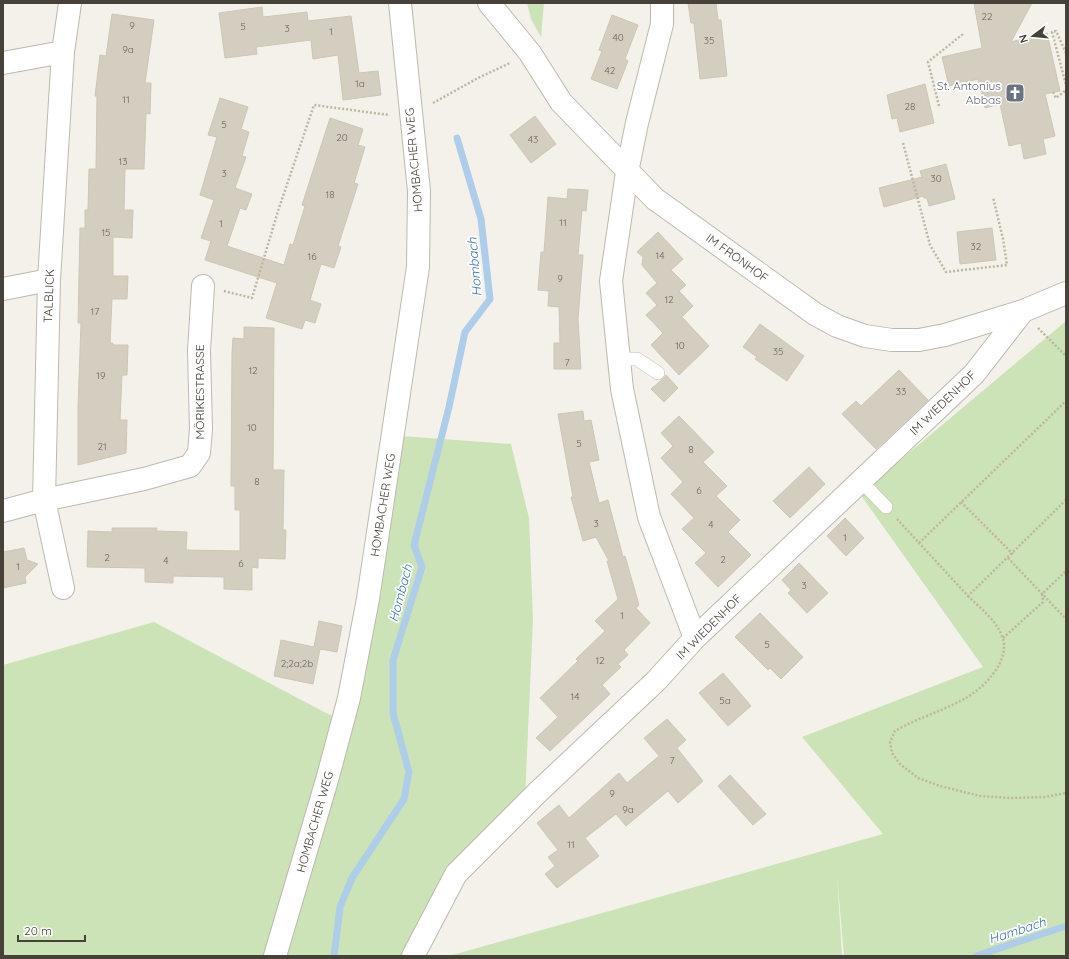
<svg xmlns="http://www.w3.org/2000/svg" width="1069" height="959" font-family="Quicksand,sans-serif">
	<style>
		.green { fill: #cce3b7 }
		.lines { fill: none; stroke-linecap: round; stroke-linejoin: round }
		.stream { stroke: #adcde9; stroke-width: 7 }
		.building { fill: #d4cec1; stroke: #cec6b5 }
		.service-casing { stroke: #beb9ae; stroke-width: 14 }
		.minor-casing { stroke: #beb9ae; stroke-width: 24 }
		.path { stroke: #beb6a0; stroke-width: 2.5; stroke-dasharray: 2 2; stroke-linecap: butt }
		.service { stroke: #fff; stroke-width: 13 }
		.minor { stroke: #fff; stroke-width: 22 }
		.labels { text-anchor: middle; stroke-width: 3.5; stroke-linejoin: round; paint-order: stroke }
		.number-label { font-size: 10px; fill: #6a655b }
		.worship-label { font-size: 12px; fill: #5b616d; stroke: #fff; text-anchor: end }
		.street-label { font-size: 12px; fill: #474239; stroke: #fff }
		.water-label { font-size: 13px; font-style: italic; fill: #3c73a8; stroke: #fff }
	</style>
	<rect width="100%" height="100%" fill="#f3f1ea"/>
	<path class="green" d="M 527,3 L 544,3 L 541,37 L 531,19 Z
		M 1066,321 L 1066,956 L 844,956 L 837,875 L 842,956 L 449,956 L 883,834 L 802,737 L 983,667 L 860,494 Z
		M 402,436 L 511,444 L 529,518 L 533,619 L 525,799 L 406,956 L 283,956 Z
		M 154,622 L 326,713 L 336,717 L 267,956 L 3,956 L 3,665 Z"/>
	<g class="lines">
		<path class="stream" d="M 334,956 L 340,907 L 352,878 L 404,799 L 409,772 L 393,713 L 393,660 L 422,567 L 414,545 L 449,407 L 465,332 L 490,299 L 481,219 L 457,138
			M 976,956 L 1066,926"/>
	</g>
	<path class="building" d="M 688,3 L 716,3 L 718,20 L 721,20 L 727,76 L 700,79 L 694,23 L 691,23 Z
		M 974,3 L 1032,3 L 1011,42 L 1047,33 L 1060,91 L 1045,94 L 1055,136 L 1043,139 L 1046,154 L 1024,159 L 1021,143 L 1009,146 L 1000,104 L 985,108 L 978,79 L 949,86 L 942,57 L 982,48 Z
		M 262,7 L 263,17 L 307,12 L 308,21 L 351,16 L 359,73 L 378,71 L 381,95 L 343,100 L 338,55 L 313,59 L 311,40 L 256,47 L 257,54 L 225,58 L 219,13 Z
		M 112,14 L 154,20 L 145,83 L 151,83 L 150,114 L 146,113 L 144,169 L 125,169 L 124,210 L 133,210 L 132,238 L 113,237 L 113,276 L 128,276 L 127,299 L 112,299 L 110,343 L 113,343 L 113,345 L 128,345 L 127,375 L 122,375 L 120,420 L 127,420 L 126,453 L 78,465 L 78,407 L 81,323 L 78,323 L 80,228 L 85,228 L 85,210 L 88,210 L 89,169 L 96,169 L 97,96 L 95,96 L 100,55 L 106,56 Z
		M 612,15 L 638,25 L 625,59 L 628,61 L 617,89 L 591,79 L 602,51 L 599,50 Z
		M 925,84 L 934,123 L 900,132 L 897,118 L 892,119 L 887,95 Z
		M 220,98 L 248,107 L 241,129 L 249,132 L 242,156 L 246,157 L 235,188 L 252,194 L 246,210 L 240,208 L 227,246 L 284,265 L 290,244 L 293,245 L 305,206 L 302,205 L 330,118 L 363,129 L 358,145 L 365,147 L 354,183 L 358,184 L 338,246 L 341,247 L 334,268 L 321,264 L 310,300 L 321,304 L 315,323 L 305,320 L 302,329 L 266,318 L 277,283 L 205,260 L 211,241 L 201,238 L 214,200 L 200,195 L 217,137 L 208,135 Z
		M 535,116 L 556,144 L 531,163 L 510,135 Z
		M 946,164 L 955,199 L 929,206 L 927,198 L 924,198 L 923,196 L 884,207 L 879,188 L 922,177 L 920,171 Z
		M 568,189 L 588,190 L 586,211 L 582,210 L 578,255 L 583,255 L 578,319 L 581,369 L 554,369 L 554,343 L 560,343 L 559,307 L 548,306 L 549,291 L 538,290 L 541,252 L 544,252 L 548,197 L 567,199 Z
		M 992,228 L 996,260 L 960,264 L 957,232 Z
		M 658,232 L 683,259 L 671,270 L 686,285 L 679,291 L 693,306 L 682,317 L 709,346 L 679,375 L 651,345 L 663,333 L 646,315 L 657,305 L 646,293 L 657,283 L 642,265 L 643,257 L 637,252 Z
		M 760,324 L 804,356 L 787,381 L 755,359 L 757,357 L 743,347 Z
		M 244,327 L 274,328 L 273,470 L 284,470 L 283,530 L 286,530 L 285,559 L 258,558 L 258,568 L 252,567 L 252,590 L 224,589 L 224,577 L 173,576 L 173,583 L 145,582 L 145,568 L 87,567 L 88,531 L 112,532 L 112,528 L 157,528 L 156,531 L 187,532 L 186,550 L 240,551 L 240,510 L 235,510 L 235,486 L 231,486 L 232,352 L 233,338 L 244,339 Z
		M 899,370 L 928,400 L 876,449 L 842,414 L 856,401 L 861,406 Z
		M 666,375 L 678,388 L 664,402 L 651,389 L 664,378 Z
		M 583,411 L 584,421 L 591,420 L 599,460 L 589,462 L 599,503 L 608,500 L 623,557 L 625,556 L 639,605 L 636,608 L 650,623 L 624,650 L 628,655 L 618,664 L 621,667 L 602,685 L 610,694 L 550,751 L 536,738 L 558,717 L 540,698 L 578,661 L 576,659 L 605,631 L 595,621 L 618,599 L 607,561 L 609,561 L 596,537 L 583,541 L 571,497 L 573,497 L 558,414 Z
		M 679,416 L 714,452 L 703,462 L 727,486 L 716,496 L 740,520 L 728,532 L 751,555 L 718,587 L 695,563 L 706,553 L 682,529 L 694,518 L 671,494 L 683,482 L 661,458 L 673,446 L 661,433 Z
		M 809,467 L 825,484 L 790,518 L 773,501 Z
		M 845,518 L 864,538 L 846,556 L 827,536 Z
		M 24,548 L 27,560 L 38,564 L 25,577 L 26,583 L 3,588 L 3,552 Z
		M 799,563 L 828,593 L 807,613 L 788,593 L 791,590 L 782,580 Z
		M 760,613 L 803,657 L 781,679 L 770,668 L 768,670 L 735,637 Z
		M 319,621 L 342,626 L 337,652 L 320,649 L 313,684 L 274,676 L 281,640 L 314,647 Z
		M 723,673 L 751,706 L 728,726 L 699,693 Z
		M 667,719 L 686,740 L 677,748 L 703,781 L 678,803 L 668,791 L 626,826 L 616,814 L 585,838 L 599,856 L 557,888 L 545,874 L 555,866 L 548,857 L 558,850 L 537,823 L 559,805 L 569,818 L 619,773 L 627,783 L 659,756 L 644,738 Z
		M 730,775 L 766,814 L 753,825 L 718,786 Z"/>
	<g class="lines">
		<g class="service-casing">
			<path id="service" d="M 619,359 L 637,359 L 658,373
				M 861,481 L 886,507"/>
		</g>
		<g class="minor-casing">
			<path id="minor" d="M 489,3 L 530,53 L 561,102 L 655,199 L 815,314 L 837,326 L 865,336 L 892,340 L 919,340 L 945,335 L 1023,311 L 1066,293
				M 662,3 L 662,24 L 637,123 L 627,172 L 611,281 L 622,389 L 649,517 L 695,638
				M 3,63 L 63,52
				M 3,289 L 49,280
				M 3,511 L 44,500 L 144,479 L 190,466 L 199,453 L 201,429 L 199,351 L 203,286
				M 63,588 L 44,500 L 49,280 L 63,52 L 70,3
				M 275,956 L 327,780 L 349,698 L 368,599 L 418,267 L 419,191 L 400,3
				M 413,956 L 456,874 L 538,792 L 656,681 L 695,638 L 974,374 L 1023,311"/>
		</g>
		<path class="path" d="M 1066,53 L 1056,31 L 1052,32 L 1066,85
			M 1053,92 L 1056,98 L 1066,90
			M 433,103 L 478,78 L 510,63
			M 939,106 L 928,62 L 963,34
			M 903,143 L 930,245 L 946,272 L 1007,265 L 1003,239 L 993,197
			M 224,291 L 252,298 L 278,211 L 314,105 L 389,115
			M 1038,328 L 1066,356
			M 961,502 L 1013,554
			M 897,519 L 968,596 L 1066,500
			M 919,543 L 1066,401
			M 1008,558 L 1066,619
			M 968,596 C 980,608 996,620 1002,636 C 1012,660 983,689 964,699 C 944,710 922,717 902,727 L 895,731 L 890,742 L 892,753 L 900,764 L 918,778 L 940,786 L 980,796 L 1011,798 L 1045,797 L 1066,793
			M 1003,638 L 1043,602 L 1042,594 L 1066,571"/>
		<use href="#service" class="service"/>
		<use href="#minor" class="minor"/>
	</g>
	<defs>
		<g id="church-square" transform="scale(1)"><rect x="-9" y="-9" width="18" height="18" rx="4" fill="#6b7280" stroke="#fff"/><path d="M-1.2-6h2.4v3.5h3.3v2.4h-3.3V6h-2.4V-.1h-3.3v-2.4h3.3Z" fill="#fff"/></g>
	</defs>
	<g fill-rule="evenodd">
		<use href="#church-square" x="1015" y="93"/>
	</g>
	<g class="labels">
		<g class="number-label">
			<text x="987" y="20">22</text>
			<text x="132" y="29">9</text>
			<text x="243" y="30">5</text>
			<text x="287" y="32">3</text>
			<text x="331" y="35">1</text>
			<text x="618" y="41">40</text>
			<text x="709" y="44">35</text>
			<text x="128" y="53">9a</text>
			<text x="610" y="74">42</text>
			<text x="360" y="87">1a</text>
			<text x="126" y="103">11</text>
			<text x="910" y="110">28</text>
			<text x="224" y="128">5</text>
			<text x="342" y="141">20</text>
			<text x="533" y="143">43</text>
			<text x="123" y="165">13</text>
			<text x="224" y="177">3</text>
			<text x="936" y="182">30</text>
			<text x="330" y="198">18</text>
			<text x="563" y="226">11</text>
			<text x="221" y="227">1</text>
			<text x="106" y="236">15</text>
			<text x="976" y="250">32</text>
			<text x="660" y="259">14</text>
			<text x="312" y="260">16</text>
			<text x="560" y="282">9</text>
			<text x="669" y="303">12</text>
			<text x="95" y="315">17</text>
			<text x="680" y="349">10</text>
			<text x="778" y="355">35</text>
			<text x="567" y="366">7</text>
			<text x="253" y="374">12</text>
			<text x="101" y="379">19</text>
			<text x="901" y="395">33</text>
			<text x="252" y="431">10</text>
			<text x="579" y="447">5</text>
			<text x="102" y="450">21</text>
			<text x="691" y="453">8</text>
			<text x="257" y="485">8</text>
			<text x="699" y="494">6</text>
			<text x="596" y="527">3</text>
			<text x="711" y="528">4</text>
			<text x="845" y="541">1</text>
			<text x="107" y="561">2</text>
			<text x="723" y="563">2</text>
			<text x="166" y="564">4</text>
			<text x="241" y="567">6</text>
			<text x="18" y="570">1</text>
			<text x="804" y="589">3</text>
			<text x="622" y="619">1</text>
			<text x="767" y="648">5</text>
			<text x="600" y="664">12</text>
			<text x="297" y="667">2;2a;2b</text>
			<text x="575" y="700">14</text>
			<text x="725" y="704">5a</text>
			<text x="672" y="764">7</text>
			<text x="612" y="797">9</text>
			<text x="628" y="813">9a</text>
			<text x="571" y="848">11</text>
		</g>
		<g class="worship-label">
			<text x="1001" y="90">St. Antonius<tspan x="1001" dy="14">Abbas</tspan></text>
		</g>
		<g class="street-label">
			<text transform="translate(414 160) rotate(-95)" y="4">HOMBACHER WEG</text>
			<text transform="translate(737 258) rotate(36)" y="4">IM FRONHOF</text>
			<text transform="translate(49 296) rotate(-88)" y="4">TALBLICK</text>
			<text transform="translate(200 392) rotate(-90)" y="4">MÖRIKESTRASSE</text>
			<text transform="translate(943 403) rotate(-44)" y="4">IM WIEDENHOF</text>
			<text transform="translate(383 505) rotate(-81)" y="4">HOMBACHER WEG</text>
			<text transform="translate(709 627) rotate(-45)" y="4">IM WIEDENHOF</text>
			<text transform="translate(315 822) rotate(-74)" y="4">HOMBACHER WEG</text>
		</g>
		<g class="water-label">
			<text transform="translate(474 267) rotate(-95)" y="5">Hombach</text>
			<text transform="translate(400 593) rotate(-75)" y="5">Hombach</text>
			<text transform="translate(1017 930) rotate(-18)" y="5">Hambach</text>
		</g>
	</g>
	<rect width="1069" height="959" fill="none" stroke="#474239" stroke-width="8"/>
	<g transform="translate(1033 36) rotate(254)" stroke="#ffffff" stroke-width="3" paint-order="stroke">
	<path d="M0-3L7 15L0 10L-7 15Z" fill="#474239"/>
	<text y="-6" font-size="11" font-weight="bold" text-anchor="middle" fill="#474239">N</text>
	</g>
	<path d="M18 935v6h67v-6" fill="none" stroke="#474239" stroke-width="2"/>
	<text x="24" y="935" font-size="12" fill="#474239" stroke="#ffffff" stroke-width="3" paint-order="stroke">20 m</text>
</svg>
